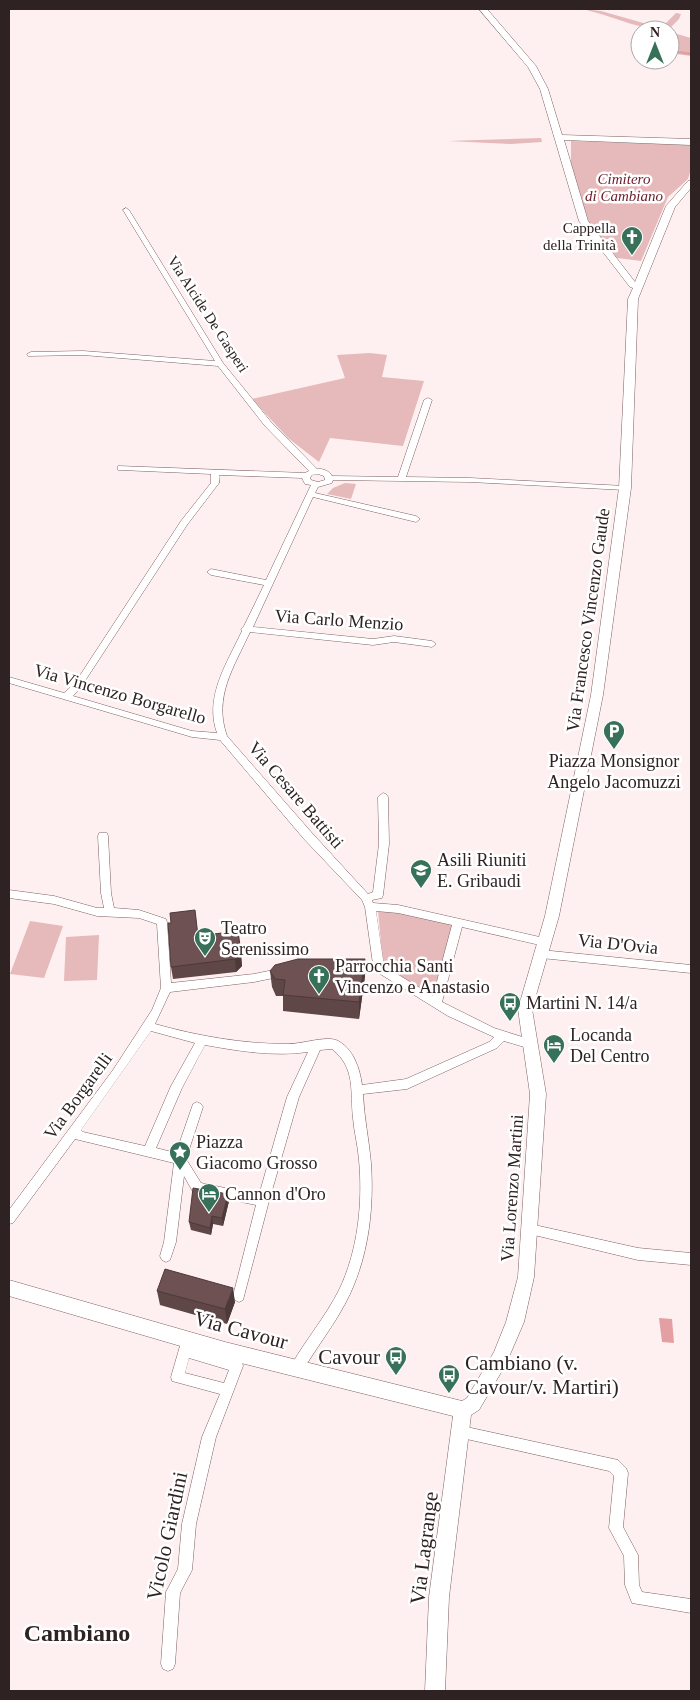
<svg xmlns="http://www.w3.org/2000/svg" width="700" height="1700" font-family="Georgia,serif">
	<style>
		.green { fill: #e6b9ba }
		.water { fill: #e39fa2 }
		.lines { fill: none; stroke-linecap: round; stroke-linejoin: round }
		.stream { stroke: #e39fa2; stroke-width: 2.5 }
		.minor-casing { stroke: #7e6062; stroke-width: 1 }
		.tertiary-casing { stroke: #7e6062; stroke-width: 1 }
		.minor { fill: #fff; fill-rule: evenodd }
		.tertiary { fill: #fff; fill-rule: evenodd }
		.wall { fill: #5f4647 }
		.shaded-wall { fill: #4d393a }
		.building { fill: #6e5153; stroke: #4d393a }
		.labels { text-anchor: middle; stroke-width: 5; stroke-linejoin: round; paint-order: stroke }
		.far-park-label { font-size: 15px; font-style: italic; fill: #6a1b28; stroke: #fff }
		.far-poi-label { font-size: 15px; fill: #2f2223; stroke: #fff; text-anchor: end }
		.far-street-label { font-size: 15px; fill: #2f2223; stroke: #fff }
		.street-label { font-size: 18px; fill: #2f2223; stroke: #fff }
		.poi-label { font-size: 18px; fill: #2f2223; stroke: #fff; text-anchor: start }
		.near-street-label { font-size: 21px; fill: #2f2223; stroke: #fff }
		.near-poi-label { font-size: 21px; fill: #2f2223; stroke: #fff; text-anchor: end }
		.near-quarter-label { font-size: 24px; font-weight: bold; fill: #2f2223; stroke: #fff }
	</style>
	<rect width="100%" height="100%" fill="#fef0f0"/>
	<path class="green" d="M 582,9 L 601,11 L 661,28 L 676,13 L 681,14 L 679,19 L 668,30 C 638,30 611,15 582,9 Z
		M 670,32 L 691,38 L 691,56 L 670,53 Z
		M 541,138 L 542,142 L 511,144 L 448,141 Z
		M 571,141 L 691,145 L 691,169 L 688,179 L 668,197 L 641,261 L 617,258 L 590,225 L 571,170 Z
		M 370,353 L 387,355 L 382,377 L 424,381 L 403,446 L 330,438 L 319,462 L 288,438 L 252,399 L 345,378 L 337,355 Z
		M 345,483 L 356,484 L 351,499 L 327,494 L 333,488 Z
		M 378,910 L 397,911 L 455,923 L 436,998 L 383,966 Z
		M 30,921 L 63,926 L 44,978 L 10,974 Z
		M 99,935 L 97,980 L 64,981 L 66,937 Z"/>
	<path class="water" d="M 659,1318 L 672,1319 L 674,1343 L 662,1342 Z"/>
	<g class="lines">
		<path class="stream" d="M 670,51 L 691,54"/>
		<g class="minor-casing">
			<path id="minor" d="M 126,208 L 129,210 L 223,363 L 271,422 L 317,469 C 321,468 330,471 332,476 L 398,477 L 424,400 L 428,398 L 432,400 L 406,477 L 470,478 L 625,486 L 629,488 L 625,490 L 470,482 L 333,480 L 332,483 L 318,487 L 315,493 L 416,516 L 420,519 L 416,522 L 313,497 L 253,627 L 373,639 L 394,636 L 432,641 L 436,644 L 432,647 L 394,642 L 373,645 L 250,632 C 234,667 213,697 227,736 L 312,833 L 368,894 L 373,892 L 379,844 L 378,797 L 383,793 L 386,794 L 388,797 L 389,844 L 383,895 L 382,898 L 372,900 L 373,903 L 398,905 L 544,938 L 548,939 L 549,942 L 548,945 L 544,946 L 462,927 L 442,1002 L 494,1028 L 535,1041 L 537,1044 L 535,1047 L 531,1049 L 504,1041 L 497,1048 L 407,1089 L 363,1094 C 364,1117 369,1140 371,1163 C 374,1207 369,1253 350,1294 C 337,1322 317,1346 302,1372 L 297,1374 L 292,1372 L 291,1368 L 292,1364 C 307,1338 326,1316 339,1290 C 358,1251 363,1202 359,1160 C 358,1146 354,1132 353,1118 C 350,1091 356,1068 332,1049 L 320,1050 L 299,1097 L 269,1201 L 243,1300 L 239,1302 L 235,1300 L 233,1296 L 256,1205 L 193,1192 L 184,1176 L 176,1242 L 170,1260 L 166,1262 L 162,1260 L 160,1256 L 164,1242 L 174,1163 L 75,1139 L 13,1223 L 9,1224 L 9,1210 L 113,1070 L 152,1010 L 161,988 L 157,924 L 139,918 L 97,916 L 54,904 L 9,898 L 9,890 L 54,896 L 97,908 L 104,908 L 101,893 L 98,836 L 99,833 L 107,833 L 108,836 L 111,893 L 114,908 L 139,910 L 166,919 L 167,922 L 171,983 L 254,974 L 283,968 L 287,969 L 288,972 L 287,975 L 283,976 L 254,982 L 170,992 L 155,1024 C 198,1036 243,1044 288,1044 C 302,1044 325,1036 336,1040 C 353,1047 360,1069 362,1085 L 406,1079 L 489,1042 L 494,1037 L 448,1016 L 377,972 L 352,974 L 348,973 L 347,970 L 348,967 L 373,964 L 365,907 L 362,900 L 304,839 L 220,740 L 192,737 L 9,683 L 9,677 L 64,693 L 75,683 L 181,521 L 211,483 L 211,474 L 121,470 L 118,470 L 118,466 L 305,473 L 309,471 L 265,426 L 218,366 L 83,355 L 28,356 L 27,354 L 31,352 L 83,351 L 215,361 L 123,210 ZM 318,474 L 324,476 L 325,480 L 318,482 L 311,480 L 310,478 L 312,475 ZM 219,475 L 302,478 L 305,484 L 311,485 L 266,580 L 211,569 L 207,572 L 211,575 L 264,585 L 244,626 L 241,629 L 242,631 C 227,663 204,697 217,733 L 192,731 L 73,696 L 81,687 L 187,525 L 219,483 ZM 376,911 L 398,913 L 452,925 L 433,996 L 384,966 ZM 151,1031 L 195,1043 L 171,1086 L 145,1146 L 83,1132 L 81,1130 ZM 205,1045 C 238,1051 274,1057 308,1052 L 287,1097 L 259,1195 L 201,1183 L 186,1159 L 203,1107 L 201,1104 L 197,1102 L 193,1104 L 176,1153 L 156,1148 L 182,1088 Z
				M 541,950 L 691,965 L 691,973 L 541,958 L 537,957 L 536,954 L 537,951 Z
				M 530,1224 L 638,1248 L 691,1253 L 691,1265 L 638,1260 L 530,1234 L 526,1233 L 524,1229 L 526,1225 Z
				M 188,1333 L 192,1335 L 194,1339 L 192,1347 L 237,1360 L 242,1362 L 243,1366 L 216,1437 L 196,1524 L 192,1570 L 180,1593 L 175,1664 L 173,1669 L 168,1671 L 163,1669 L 161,1664 L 166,1592 L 178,1569 L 182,1524 L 202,1437 L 220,1394 L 172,1381 L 171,1377 L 182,1339 L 184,1335 ZM 189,1358 L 229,1370 L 224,1383 L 185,1373 Z
				M 462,1426 L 618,1460 L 626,1468 L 628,1473 L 623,1527 L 638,1555 L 639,1585 L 642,1592 L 691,1599 L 691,1613 L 632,1603 L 625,1585 L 624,1556 L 609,1528 L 614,1476 L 609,1471 L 462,1438 L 457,1437 L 455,1432 L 457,1427 Z"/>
		</g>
		<g class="tertiary-casing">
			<path id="tertiary" d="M 479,9 L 487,9 L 536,66 L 548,89 L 562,135 L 691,139 L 691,145 L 564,140 L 588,221 L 635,282 L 666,206 L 688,181 L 691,180 L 691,188 L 675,207 L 638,299 L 631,488 L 603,695 L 559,916 L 532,1009 L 546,1094 L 534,1277 L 524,1322 L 506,1364 L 479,1410 L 471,1415 L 449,1597 L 445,1691 L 425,1691 L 429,1597 L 453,1416 L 225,1359 L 9,1296 L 9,1280 L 225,1342 L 462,1401 L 467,1398 L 494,1352 L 506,1322 L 518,1277 L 530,1094 L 518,1009 L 545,916 L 591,695 L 619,488 L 628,299 L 633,288 L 630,287 L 579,221 L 540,89 L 528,67 Z"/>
		</g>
		<use href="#minor" class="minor"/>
		<use href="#tertiary" class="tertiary"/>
	</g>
	<path class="wall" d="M 238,931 L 242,966 L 236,972 L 173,979 L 171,967 L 198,936 Z
		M 270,971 L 365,976 L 359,1019 L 283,1011 L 283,996 L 276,996 L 272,987 Z
		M 228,1194 L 229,1201 L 223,1226 L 213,1224 L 211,1235 L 191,1230 L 189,1222 Z
		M 157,1291 L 235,1302 L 227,1324 L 160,1305 Z"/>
	<path class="shaded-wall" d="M 241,953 L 242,966 L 236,972 L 235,959 Z
		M 365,959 L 365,976 L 359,1019 L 359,1002 Z
		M 228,1194 L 229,1201 L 223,1226 L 222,1218 Z
		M 212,1216 L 213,1224 L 211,1235 L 210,1228 Z
		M 233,1288 L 235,1302 L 227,1324 L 225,1309 Z"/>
	<path class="building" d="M 195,910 L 198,936 L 238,931 L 241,953 L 235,959 L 171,967 L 168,923 L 171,923 L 170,913 Z
		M 298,959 L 365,959 L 359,1002 L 283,995 L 285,980 L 275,979 L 270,971 L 275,965 Z
		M 193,1188 L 228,1194 L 222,1218 L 212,1216 L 210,1228 L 189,1222 Z
		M 165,1269 L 233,1288 L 225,1309 L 157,1291 Z"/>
	<defs>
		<g id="church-pin" transform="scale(1.125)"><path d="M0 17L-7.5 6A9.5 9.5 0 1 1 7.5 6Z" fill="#37715a" stroke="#fff"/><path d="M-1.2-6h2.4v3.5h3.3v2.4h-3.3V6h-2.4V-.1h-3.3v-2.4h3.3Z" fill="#fff"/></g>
		<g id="parking-pin" transform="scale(1.125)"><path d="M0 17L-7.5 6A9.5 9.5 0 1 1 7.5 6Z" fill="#37715a" stroke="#fff"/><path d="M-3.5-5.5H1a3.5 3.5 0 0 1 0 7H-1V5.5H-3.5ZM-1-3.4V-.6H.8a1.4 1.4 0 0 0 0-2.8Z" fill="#fff"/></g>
		<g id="school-pin" transform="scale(1.125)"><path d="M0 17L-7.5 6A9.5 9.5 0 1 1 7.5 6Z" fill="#37715a" stroke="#fff"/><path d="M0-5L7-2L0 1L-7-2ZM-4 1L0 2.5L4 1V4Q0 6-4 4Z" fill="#fff"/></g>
		<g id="theatre-pin" transform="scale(1.125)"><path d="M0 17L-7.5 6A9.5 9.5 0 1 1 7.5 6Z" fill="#37715a" stroke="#fff"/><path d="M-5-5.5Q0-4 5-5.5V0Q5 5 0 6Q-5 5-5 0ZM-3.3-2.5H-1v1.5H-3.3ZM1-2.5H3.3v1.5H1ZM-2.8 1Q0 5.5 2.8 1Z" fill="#fff"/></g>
		<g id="bus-pin" transform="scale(1.125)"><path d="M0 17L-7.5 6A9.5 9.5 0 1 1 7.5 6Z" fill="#37715a" stroke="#fff"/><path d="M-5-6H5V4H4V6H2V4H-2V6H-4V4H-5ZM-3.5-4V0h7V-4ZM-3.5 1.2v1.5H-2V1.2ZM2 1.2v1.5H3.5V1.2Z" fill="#fff"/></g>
		<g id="hotel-pin" transform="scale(1.125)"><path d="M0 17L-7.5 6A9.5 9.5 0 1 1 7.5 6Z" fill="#37715a" stroke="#fff"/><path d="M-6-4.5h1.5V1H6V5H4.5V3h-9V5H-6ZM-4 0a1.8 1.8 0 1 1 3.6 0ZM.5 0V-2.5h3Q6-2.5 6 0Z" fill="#fff"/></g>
		<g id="sight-pin" transform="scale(1.125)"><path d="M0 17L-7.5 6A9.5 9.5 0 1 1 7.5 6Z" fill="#37715a" stroke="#fff"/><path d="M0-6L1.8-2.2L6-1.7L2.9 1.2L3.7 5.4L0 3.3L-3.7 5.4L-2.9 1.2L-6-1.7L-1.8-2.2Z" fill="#fff"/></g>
	</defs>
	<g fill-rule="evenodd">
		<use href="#church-pin" x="632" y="237"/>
		<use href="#parking-pin" x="614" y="731"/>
		<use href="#school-pin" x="421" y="870"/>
		<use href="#theatre-pin" x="205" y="938"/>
		<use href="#church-pin" x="319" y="976"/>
		<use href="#bus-pin" x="510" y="1003"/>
		<use href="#hotel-pin" x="554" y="1045"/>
		<use href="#sight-pin" x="180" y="1152"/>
		<use href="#hotel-pin" x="209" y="1194"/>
		<use href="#bus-pin" x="396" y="1357"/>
		<use href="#bus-pin" x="449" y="1375"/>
	</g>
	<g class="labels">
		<g class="far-park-label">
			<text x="624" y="184">Cimitero<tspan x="624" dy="17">di Cambiano</tspan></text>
		</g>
		<g class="far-poi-label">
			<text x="616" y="233">Cappella<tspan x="616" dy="17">della Trinità</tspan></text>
		</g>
		<g class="far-street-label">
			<text transform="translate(208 314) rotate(57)" y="5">Via Alcide De Gasperi</text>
		</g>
		<g class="street-label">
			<text transform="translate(339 620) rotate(4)" y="6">Via Carlo Menzio</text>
			<text transform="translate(588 620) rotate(-82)" y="6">Via Francesco Vincenzo Gaude</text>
			<text transform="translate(120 694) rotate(16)" y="6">Via Vincenzo Borgarello</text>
			<text transform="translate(296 795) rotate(49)" y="6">Via Cesare Battisti</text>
			<text transform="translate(618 944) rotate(6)" y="6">Via D'Ovia</text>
			<text transform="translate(78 1096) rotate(-54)" y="6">Via Borgarelli</text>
			<text transform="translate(512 1188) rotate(-86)" y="6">Via Lorenzo Martini</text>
		</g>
		<g class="poi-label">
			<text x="614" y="767" text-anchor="middle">Piazza Monsignor<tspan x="614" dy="21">Angelo Jacomuzzi</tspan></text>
			<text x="437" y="866">Asili Riuniti<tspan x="437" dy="21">E. Gribaudi</tspan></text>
			<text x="221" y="934">Teatro<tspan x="221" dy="21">Serenissimo</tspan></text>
			<text x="335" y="972">Parrocchia Santi<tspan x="335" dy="21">Vincenzo e Anastasio</tspan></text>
			<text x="526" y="1009">Martini N. 14/a</text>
			<text x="570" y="1041">Locanda<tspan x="570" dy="21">Del Centro</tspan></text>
			<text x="196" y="1148">Piazza<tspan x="196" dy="21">Giacomo Grosso</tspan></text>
			<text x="225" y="1200">Cannon d'Oro</text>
		</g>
		<g class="near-street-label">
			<text transform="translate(241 1330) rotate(15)" y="7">Via Cavour</text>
			<text transform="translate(167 1536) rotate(-78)" y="7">Vicolo Giardini</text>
			<text transform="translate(424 1548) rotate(-83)" y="7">Via Lagrange</text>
		</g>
		<g class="near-poi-label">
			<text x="380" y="1364">Cavour</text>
			<text x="465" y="1370" text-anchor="start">Cambiano (v.<tspan x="465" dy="24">Cavour/v. Martiri)</tspan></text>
		</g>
		<g class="near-quarter-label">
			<text x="77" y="1641">Cambiano</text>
		</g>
	</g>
	<rect width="700" height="1700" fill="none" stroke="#2f2223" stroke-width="20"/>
	<g transform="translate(655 45)"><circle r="24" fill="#ffffff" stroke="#aca7a7"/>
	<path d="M0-4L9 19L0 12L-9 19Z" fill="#37715a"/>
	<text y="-8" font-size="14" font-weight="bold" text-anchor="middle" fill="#2f2223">N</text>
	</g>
</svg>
